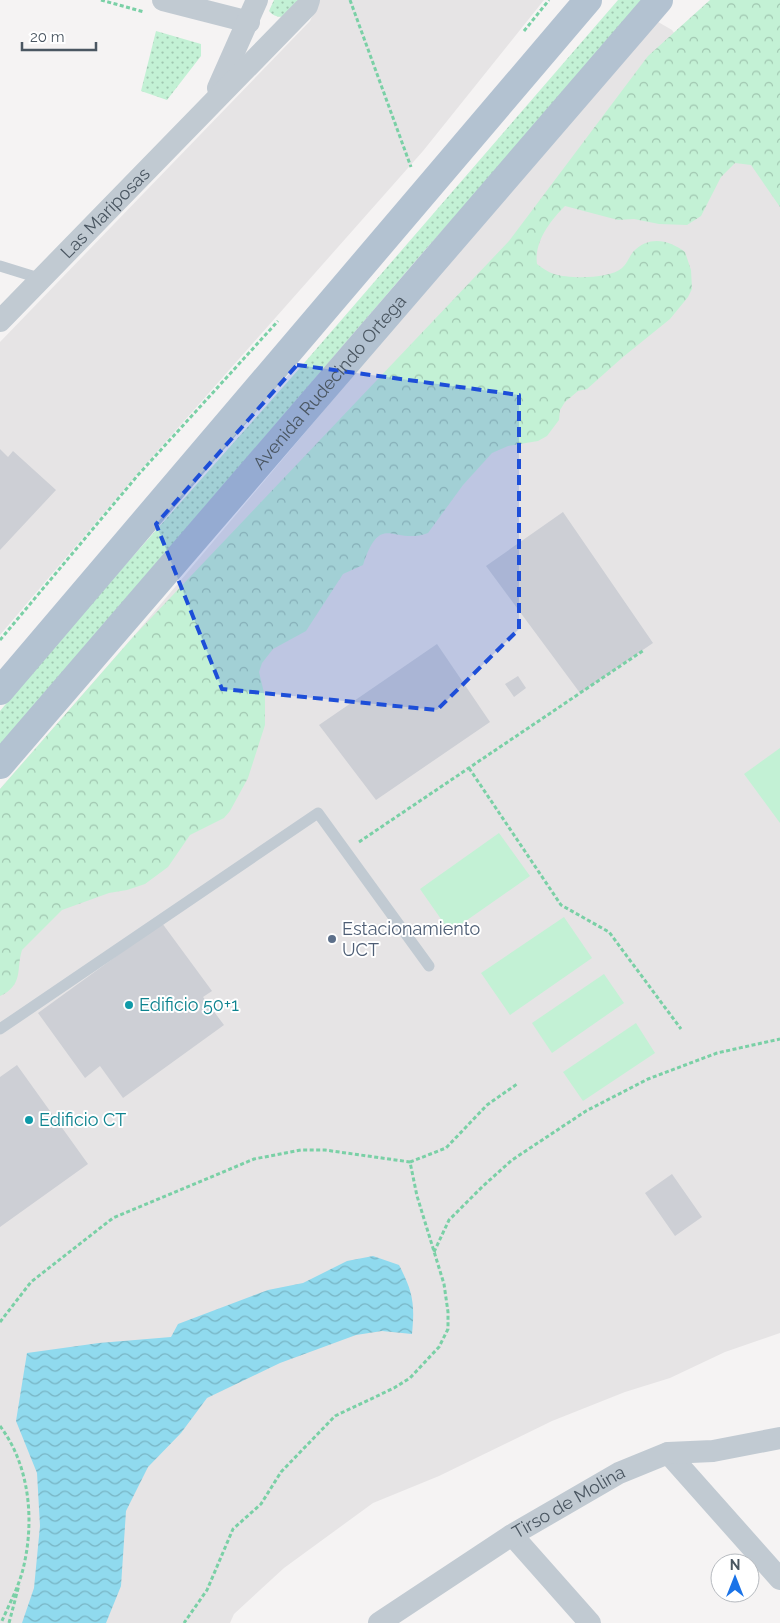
<svg xmlns="http://www.w3.org/2000/svg" width="780" height="1623" font-family="Raleway,sans-serif">
	<style>
		.education { fill: #e6e4e5 }
		.grass { fill: url(#grass-dots) }
		.forest { fill: url(#forest-crowns) }
		.green { fill: #c3f1d5 }
		.water { fill: url(#water-waves) }
		.building { fill: #cdcfd5 }
		.lines { fill: none; stroke-linecap: round; stroke-linejoin: round }
		.path { stroke: #7ad0a6; stroke-width: 3; stroke-dasharray: 4 2.5; stroke-linecap: butt }
		.service { stroke: #c1cad2; stroke-width: 11 }
		.minor { stroke: #c1cad2; stroke-width: 22 }
		.primary { stroke: #b3c2d1; stroke-width: 28 }
		.marked { fill: #1d4ed8; fill-opacity: 0.2; stroke: #1d4ed8; stroke-width: 4; stroke-dasharray: 10 6; stroke-linejoin: round }
		.service-dot { fill: #5c6f8a; stroke: #fff; stroke-width: 2 }
		.culture-dot { fill: #0f9aa8; stroke: #fff; stroke-width: 2 }
		.labels { text-anchor: middle; stroke-width: 4; stroke-linejoin: round; paint-order: stroke }
		.street-label { font-size: 18px; fill: #4a5661; stroke: #fff }
		.service-label { font-size: 18px; fill: #4e5e75; stroke: #fff; text-anchor: start }
		.culture-label { font-size: 18px; fill: #0d838f; stroke: #fff; text-anchor: start }
	</style>
	<defs>
		<pattern id="grass-dots" width="8" height="8" patternUnits="userSpaceOnUse" patternTransform="scale(1.25)"><rect width="8" height="8" fill="#c3f1d5"/><path d="M2 2h.1M6 6h.1" fill="none" stroke="#a0c6b0" stroke-width="1.8" stroke-linecap="round"/></pattern>
		<pattern id="forest-crowns" width="20" height="18" patternUnits="userSpaceOnUse" patternTransform="scale(1.25)"><rect width="20" height="18" fill="#c3f1d5"/><path d="M2 6a3 3 0 1 1 6 0M12 15a3 3 0 1 1 6 0" fill="none" stroke="#a0c6b0"/></pattern>
		<pattern id="water-waves" width="16" height="10" patternUnits="userSpaceOnUse" patternTransform="scale(1.25)"><rect width="16" height="10" fill="#90daee"/><path d="M0 5q4-4 8 0t8 0" fill="none" stroke="#78b4c4"/></pattern>
	</defs>
	<rect width="100%" height="100%" fill="#f5f3f3"/>
	<path class="education" d="M 320,0 L 544,0 L 423,151 L 138,473 L 0,635 L 0,342 L 310,21 Z
		M 653,19 L 672,30 L 780,187 L 780,1333 L 725,1352 L 670,1378 L 625,1392 L 552,1421 L 439,1476 L 373,1503 L 284,1568 L 234,1614 L 230,1623 L 0,1623 L 0,789 L 133,637 Z"/>
	<path class="grass" d="M 274,0 L 300,0 L 292,15 C 282,17 276,19 269,11 Z
		M 618,0 L 647,0 L 425,250 L 0,745 L 0,711 L 63,635 L 299,369 Z
		M 156,31 L 201,44 L 201,56 L 167,100 L 141,91 Z"/>
	<path class="forest" d="M 710,0 L 780,0 L 780,207 L 751,165 L 735,163 L 721,177 L 701,216 L 687,225 L 659,224 L 634,219 L 618,220 L 565,206 C 550,221 534,242 537,264 C 542,268 548,272 554,274 C 569,279 610,279 622,268 C 627,264 629,257 633,252 C 649,235 669,240 685,252 L 691,270 L 692,289 L 688,297 L 670,319 L 623,357 L 587,389 L 578,391 L 565,402 L 560,410 L 559,420 L 547,436 L 538,441 L 508,446 L 492,453 L 463,485 L 428,533 C 393,546 381,510 363,565 L 343,574 L 306,631 L 273,649 L 262,663 L 259,672 L 265,697 L 265,725 L 248,778 L 230,811 L 224,818 L 190,835 L 168,867 L 145,884 L 127,890 L 109,893 L 62,910 L 22,950 C 16,969 24,985 0,996 L 0,789 L 133,637 L 509,241 L 648,56 Z"/>
	<path class="green" d="M 780,748 L 780,823 L 744,774 Z
		M 499,833 L 530,876 L 450,932 L 420,889 Z
		M 564,917 L 592,958 L 510,1015 L 481,973 Z
		M 604,974 L 624,1003 L 552,1053 L 532,1023 Z
		M 636,1023 L 655,1053 L 583,1101 L 563,1072 Z"/>
	<path class="water" d="M 373,1256 L 399,1265 C 413,1292 415,1304 412,1334 L 382,1331 L 356,1335 L 280,1363 L 207,1398 L 181,1433 L 148,1467 L 126,1511 L 121,1586 L 106,1623 L 22,1623 L 34,1588 L 40,1526 L 37,1473 L 16,1421 L 27,1353 L 99,1343 L 171,1337 L 178,1324 L 268,1290 L 303,1283 L 347,1261 Z"/>
	<path class="building" d="M 0,449 L 8,457 L 13,451 L 56,490 L 0,550 Z
		M 563,512 L 653,643 L 580,693 L 486,566 Z
		M 437,644 L 490,722 L 376,800 L 319,725 Z
		M 518,676 L 526,688 L 514,697 L 505,684 Z
		M 162,923 L 212,991 L 203,997 L 224,1025 L 123,1098 L 100,1066 L 85,1078 L 38,1013 Z
		M 17,1065 L 88,1164 L 0,1227 L 0,1077 Z
		M 672,1174 L 702,1217 L 675,1236 L 645,1193 Z"/>
	<g class="lines">
		<path class="path" d="M 101,0 L 144,12
			M 350,0 L 411,167
			M 524,31 L 549,0
			M 0,640 L 138,475 L 278,321
			M 469,768 L 561,905 L 609,932 L 681,1029
			M 359,842 L 644,650
			M 410,1162 L 446,1148 L 487,1105 L 517,1084
			M 434,1252 L 449,1220 L 483,1186 L 512,1160 L 586,1111 L 648,1079 L 717,1053 L 780,1039
			M 0,1322 L 31,1282 L 113,1218 L 254,1159 L 301,1150 L 325,1150 L 410,1162 L 417,1196 L 444,1284 L 448,1312 L 448,1329 L 439,1347 L 410,1378 L 394,1388 L 335,1416 L 281,1472 L 261,1504 L 233,1529 L 207,1590 L 184,1623
			M 0,1426 C 31,1467 35,1525 22,1573 C 17,1590 8,1607 1,1623
			M 9,1623 L 19,1585"/>
		<path class="service" d="M 0,266 L 42,279
			M 0,1029 L 318,813 L 429,966"/>
		<g class="minor">
			<path d="M 163,0 L 249,22"/>
			<path d="M 218,88 L 257,0"/>
			<path id="s1" d="M 0,321 L 307,6 L 309,0"/>
			<path d="M 668,1453 L 780,1579"/>
			<path d="M 512,1535 L 590,1623"/>
			<path id="s2" d="M 379,1623 L 512,1535 L 619,1473 L 668,1453 L 713,1451 L 780,1438"/>
		</g>
		<g class="primary">
			<path d="M 0,691 L 588,0"/>
			<path id="s3" d="M 0,765 L 659,0"/>
		</g>
	</g>
	<path class="marked" d="M 297,365 L 519,395 L 519,629 L 437,710 L 222,689 L 156,524 Z"/>
	<circle class="service-dot" cx="332" cy="939" r="5"/>
	<g class="culture-dot">
		<circle cx="129" cy="1005" r="5"/>
		<circle cx="29" cy="1120" r="5"/>
	</g>
	<g class="labels">
		<g class="street-label">
			<text dy="6" stroke="none"><textPath href="#s1" startOffset="151">Las Mariposas</textPath></text>
			<text dy="6" stroke="none"><textPath href="#s3" startOffset="505">Avenida Rudecindo Ortega</textPath></text>
			<text dy="6" stroke="none"><textPath href="#s2" startOffset="225">Tirso de Molina</textPath></text>
		</g>
		<g class="service-label">
			<text x="342" y="935">Estacionamiento<tspan x="342" dy="21">UCT</tspan></text>
		</g>
		<g class="culture-label">
			<text x="139" y="1011">Edificio 50+1</text>
			<text x="39" y="1126">Edificio CT</text>
		</g>
	</g>
	<g transform="translate(735 1578)"><circle r="24" fill="#ffffff" stroke="#b7bbc0"/>
	<path d="M0-4L9 19L0 12L-9 19Z" fill="#1a73e8"/>
	<text y="-8" font-size="14" font-weight="bold" text-anchor="middle" fill="#4a5661">N</text>
	</g>
	<path d="M22 42v8h74v-8" fill="none" stroke="#4a5661" stroke-width="2.5"/>
	<text x="30" y="42" font-size="15" fill="#4a5661" stroke="#ffffff" stroke-width="4" paint-order="stroke">20 m</text>
</svg>
